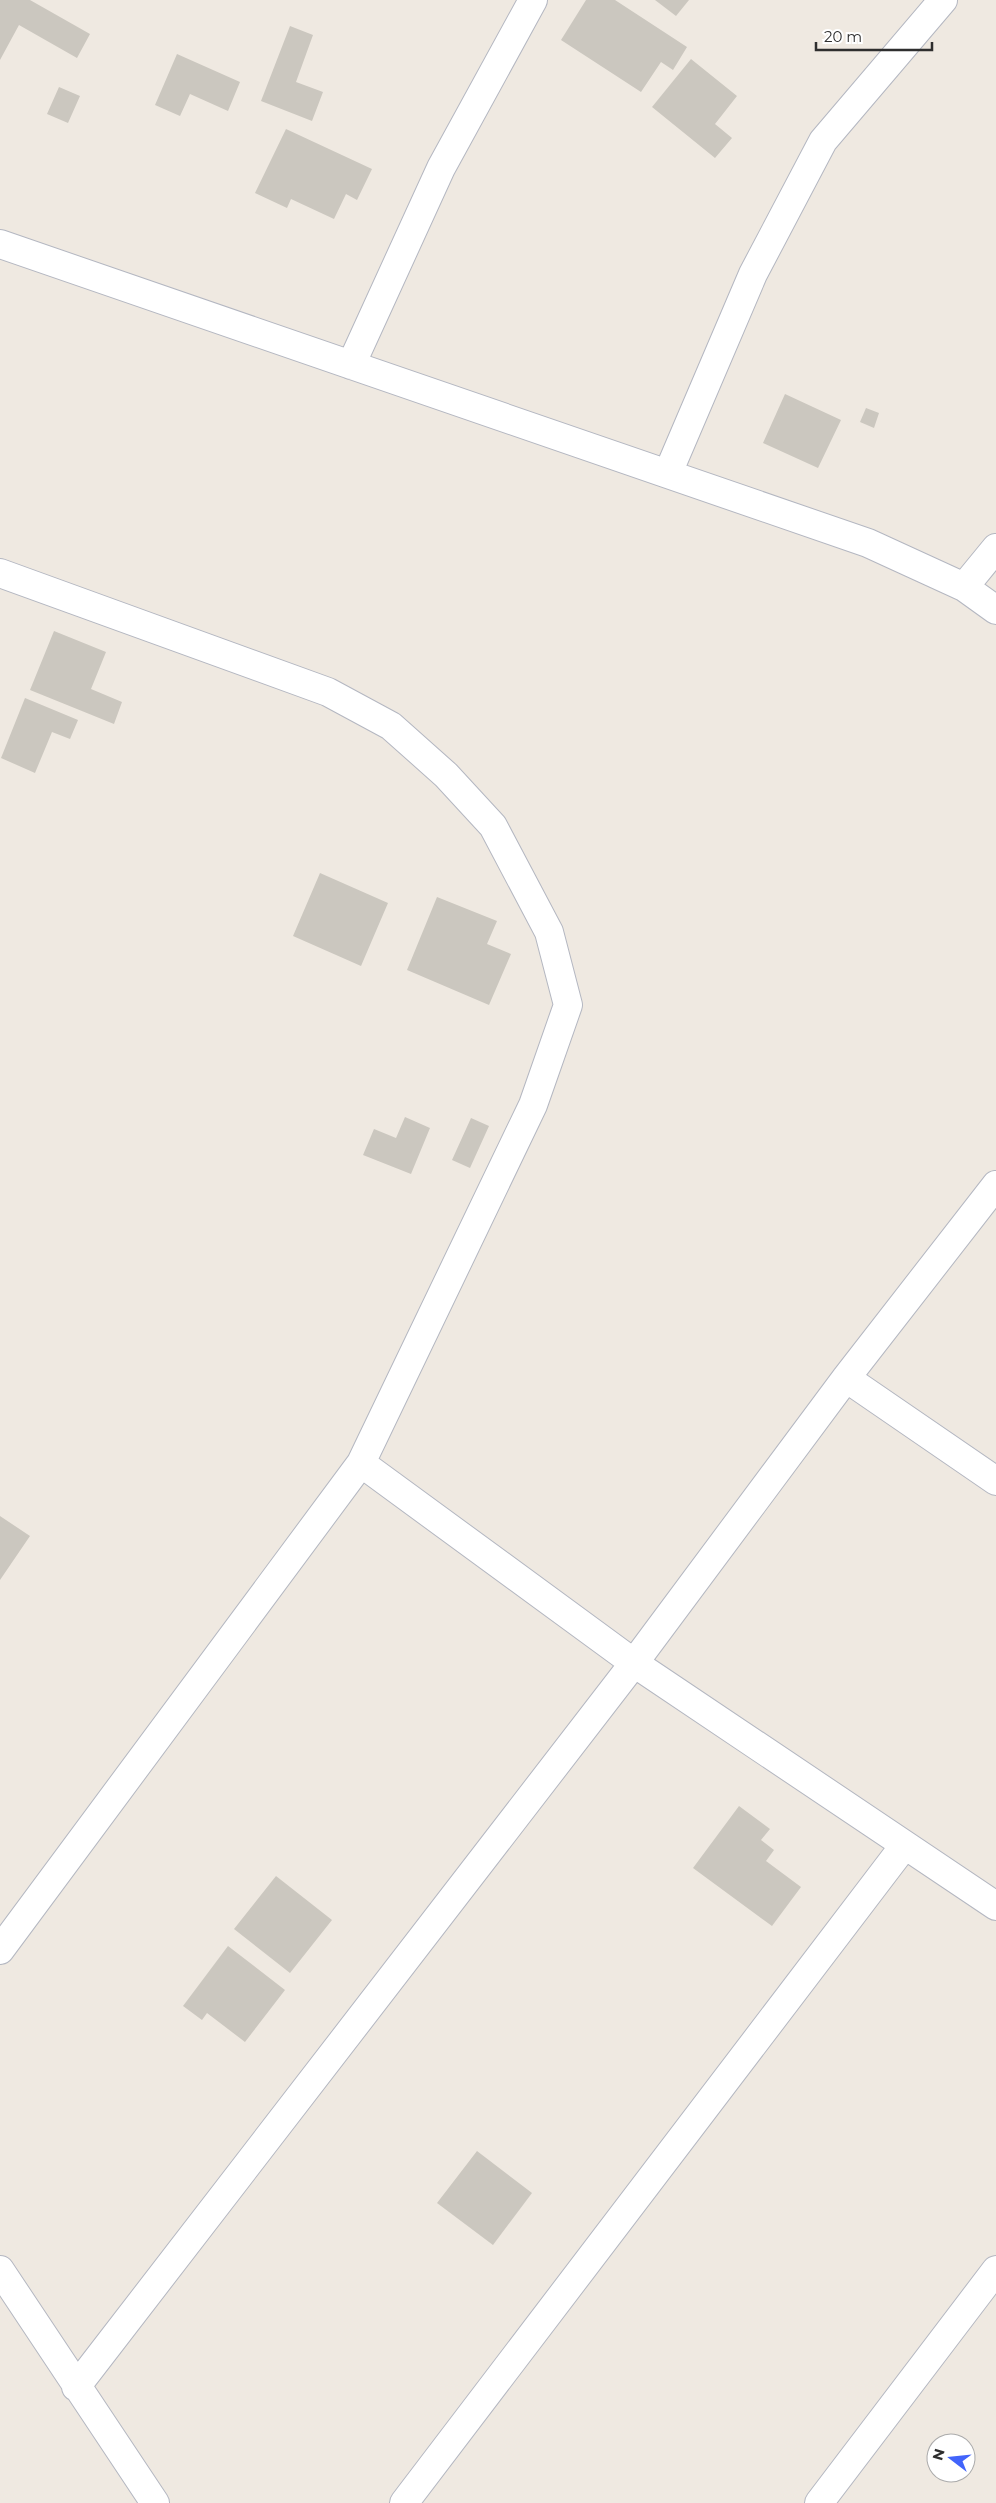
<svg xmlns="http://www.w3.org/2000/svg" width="996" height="2503" font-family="Montserrat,sans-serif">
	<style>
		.building { fill: #cbc7bf }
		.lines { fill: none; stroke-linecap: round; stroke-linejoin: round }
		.street-casing { stroke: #b4b7c1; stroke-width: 30 }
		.street { stroke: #fff; stroke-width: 28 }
	</style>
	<rect width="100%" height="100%" fill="#efe9e1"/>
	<path class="building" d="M 0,0 L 30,0 L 90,34 L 77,58 L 19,25 L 0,60 Z
		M 586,0 L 615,0 L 687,47 L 673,70 L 661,62 L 641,92 L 561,40 Z
		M 655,0 L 689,0 L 676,16 Z
		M 290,26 L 313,35 L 296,82 L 323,92 L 312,121 L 261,101 Z
		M 177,54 L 240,82 L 228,111 L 190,94 L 180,116 L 155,105 Z
		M 691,59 L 737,96 L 715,124 L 732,138 L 715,158 L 652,107 Z
		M 59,87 L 80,96 L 68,123 L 47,114 Z
		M 286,129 L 372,169 L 357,200 L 346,194 L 334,219 L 291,199 L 287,208 L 255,193 Z
		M 785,394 L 841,420 L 818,468 L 763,443 Z
		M 866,408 L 879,413 L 874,428 L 860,422 Z
		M 54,631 L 106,652 L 91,689 L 122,702 L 114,724 L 30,690 Z
		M 25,698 L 78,720 L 70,739 L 52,732 L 35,773 L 1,758 Z
		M 320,873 L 388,903 L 361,966 L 293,936 Z
		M 437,897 L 497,921 L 487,944 L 511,954 L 489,1005 L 407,970 Z
		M 405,1117 L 430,1128 L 411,1174 L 363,1155 L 374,1129 L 396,1138 Z
		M 471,1118 L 489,1126 L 470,1168 L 452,1160 Z
		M 0,1516 L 30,1536 L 0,1580 Z
		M 739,1806 L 770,1829 L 761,1840 L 774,1850 L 766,1861 L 801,1887 L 772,1926 L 693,1868 Z
		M 276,1876 L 332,1920 L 290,1973 L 234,1929 Z
		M 228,1946 L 285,1990 L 245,2042 L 207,2013 L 202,2020 L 183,2006 Z
		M 477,2151 L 532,2193 L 493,2245 L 437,2203 Z"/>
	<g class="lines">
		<g class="street-casing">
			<path id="street" d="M 0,244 L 868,543 L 964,587 L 996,610
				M 351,365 L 441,168 L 533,0
				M 668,473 L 753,274 L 823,141 L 943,0
				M 0,573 L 328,692 L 391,726 L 446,775 L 493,826 L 549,932 L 568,1005 L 533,1105 L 361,1463 L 0,1950
				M 964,587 L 996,548
				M 846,1378 L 996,1481
				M 361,1463 L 634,1663 L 996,1906
				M 0,2270 L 155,2503
				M 76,2387 L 634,1663 L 846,1378 L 996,1185
				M 404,2503 L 904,1846
				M 819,2503 L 996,2270"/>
		</g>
		<use href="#street" class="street"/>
	</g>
	<g transform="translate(951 2458) rotate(286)"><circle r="24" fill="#ffffff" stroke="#ababab"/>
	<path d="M0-4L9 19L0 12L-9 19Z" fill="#4264fb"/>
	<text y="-8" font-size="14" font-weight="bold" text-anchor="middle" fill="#2e2e2e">N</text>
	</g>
	<path d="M816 42v8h116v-8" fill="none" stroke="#2e2e2e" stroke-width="2.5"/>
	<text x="824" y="42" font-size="15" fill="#2e2e2e" stroke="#ffffff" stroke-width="4" paint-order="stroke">20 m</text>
</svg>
